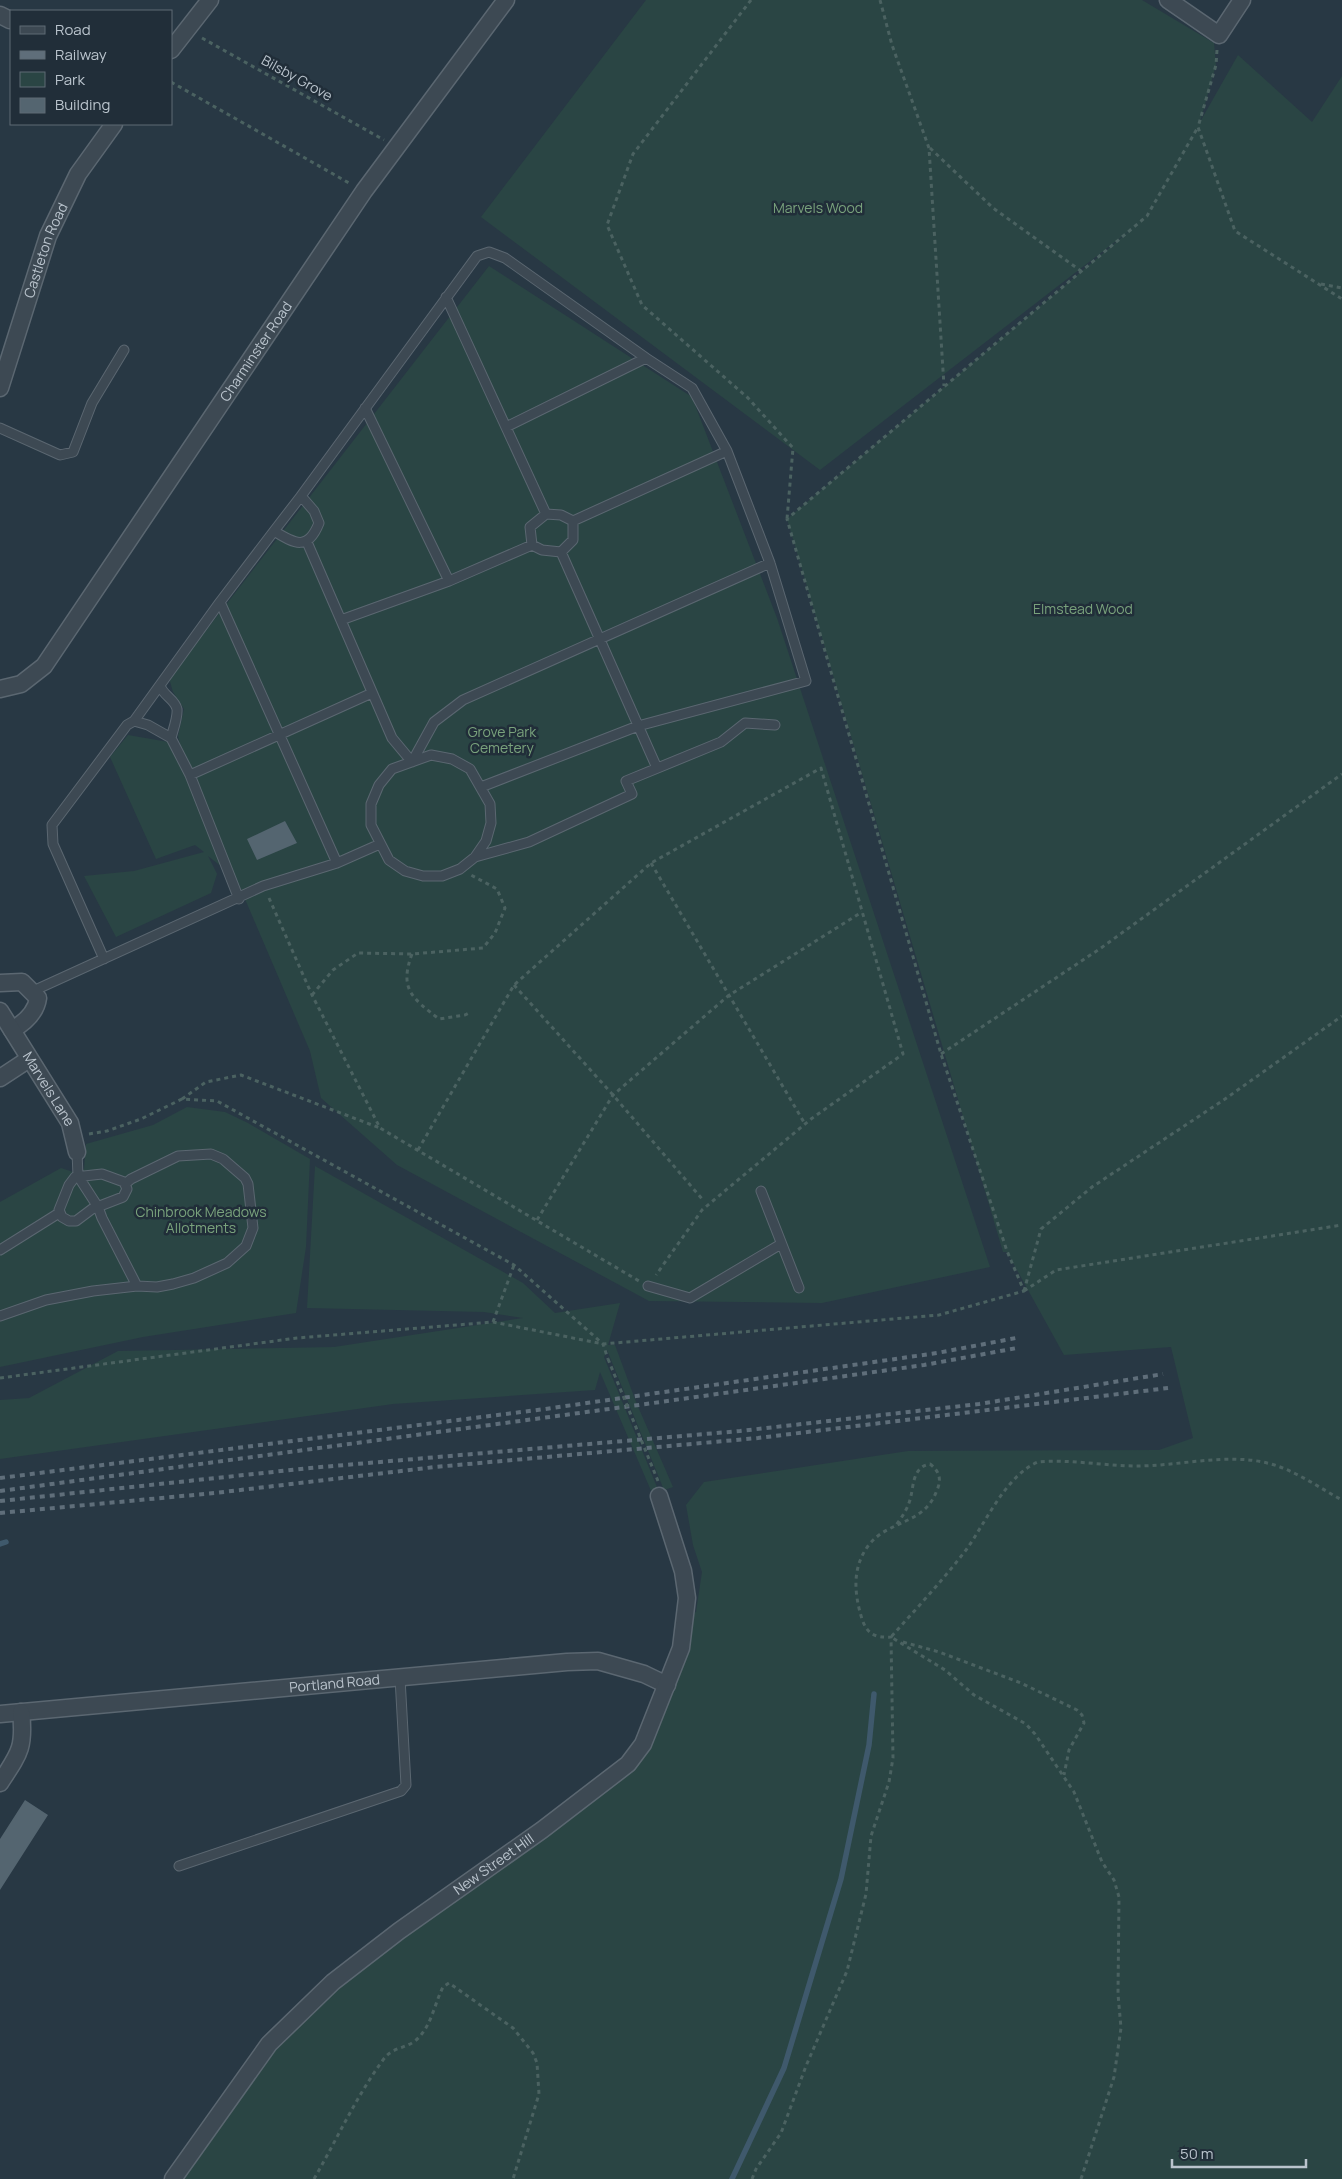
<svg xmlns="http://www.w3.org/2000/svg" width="1342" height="2179" font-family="Manrope,sans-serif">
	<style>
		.green { fill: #2a4544 }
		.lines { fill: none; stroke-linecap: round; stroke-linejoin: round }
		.stream { stroke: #3f596c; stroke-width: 5.5 }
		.building { fill: #546570 }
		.service-casing { stroke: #5b6771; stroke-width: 11 }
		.minor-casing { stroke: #5b6771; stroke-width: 19 }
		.path { stroke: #4b6261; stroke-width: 3; stroke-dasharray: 4 4; stroke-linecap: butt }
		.service { stroke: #3d4953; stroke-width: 9 }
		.minor { stroke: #3d4953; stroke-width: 16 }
		.rail { stroke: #5f6e7a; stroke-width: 4; stroke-dasharray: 5 5; stroke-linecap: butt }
		.path-bridge { stroke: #4b6261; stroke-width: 3; stroke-dasharray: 4 4; stroke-linecap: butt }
		.labels { text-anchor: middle; stroke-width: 5; stroke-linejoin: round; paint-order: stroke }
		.street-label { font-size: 14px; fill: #bac4cd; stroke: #212e39 }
		.park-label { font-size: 14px; fill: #79a27c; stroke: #212e39 }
	</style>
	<rect width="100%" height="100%" fill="#283844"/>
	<path class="green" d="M 646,0 L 1142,0 L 1214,43 L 1216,65 L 1200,122 L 1238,55 L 1312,122 L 1342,76 L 1342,2179 L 178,2179 L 263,2059 L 328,1991 L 641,1757 L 693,1613 L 696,1612 L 702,1572 L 693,1545 L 686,1505 L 704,1482 L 908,1451 L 1159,1450 L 1193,1438 L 1171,1347 L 1064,1355 L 1007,1252 L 1003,1252 L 787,519 L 1133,228 L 820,470 L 481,217 Z
		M 489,266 L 692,397 L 777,618 L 990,1267 L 822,1303 L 649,1301 L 397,1165 L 321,1098 L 310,1051 L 236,878 L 208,856 L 217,874 L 211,893 L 116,937 L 84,876 L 134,871 L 204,852 L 195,845 L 156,859 L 110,757 L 128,735 L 180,744 L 178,736 L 184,709 L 173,692 L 169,678 Z
		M 187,1107 L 225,1112 L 248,1123 L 310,1159 L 306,1247 L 296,1313 L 143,1337 L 0,1367 L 0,1202 L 61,1168 L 73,1172 L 84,1169 L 86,1144 L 153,1125 Z
		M 315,1166 L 523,1283 L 555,1313 L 620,1303 L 608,1345 L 615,1345 L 636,1402 L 673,1487 L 664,1490 L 607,1350 L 604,1357 L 659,1492 L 652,1493 L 600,1372 L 595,1390 L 393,1404 L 0,1459 L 0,1400 L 29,1398 L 118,1351 L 334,1347 L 523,1318 L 484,1312 L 307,1308 Z"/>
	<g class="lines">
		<path class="stream" d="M 0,1544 L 6,1542
			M 732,2179 L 784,2068 L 841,1879 L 869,1745 L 874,1694"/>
	</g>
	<path class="building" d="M 285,821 L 297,843 L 257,860 L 247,839 Z
		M 25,1800 L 48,1815 L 0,1890 L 0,1839 Z"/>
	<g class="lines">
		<g class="service-casing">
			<path id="service" d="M 446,297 L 546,514 L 530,527 L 532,545 L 542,550 L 561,552 L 657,768
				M 365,408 L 449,581
				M 506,427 L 646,358 L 692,388 L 727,451
				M 0,428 L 60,455 L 73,452 L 92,403 L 124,350
				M 546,514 L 561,515 L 573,521 L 573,540 L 561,552
				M 274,531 L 301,496
				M 307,542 L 392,738 L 412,762 L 434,722 L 463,700 L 770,563 L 727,451 L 573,521
				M 220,602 L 134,721 L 148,725 L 171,738 L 190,775 L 239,899
				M 341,620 L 449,581 L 532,545
				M 160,685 C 162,695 175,699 177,709 C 178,717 173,730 171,738
				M 190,775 L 372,693
				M 481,787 L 638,726 L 806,681 L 770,563
				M 475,857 L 486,841 L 491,823 L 490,804 L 470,769 L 452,759 L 431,755 L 392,769 L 379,785 L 371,804 L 371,825 L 389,860 L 405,871 L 423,876 L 442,876 L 460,869 L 475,857 L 529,842 L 632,794 L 626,781 L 721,742 L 745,723 L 775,725
				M 337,863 L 220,602 L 274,531 C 295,544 308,551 319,523 L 314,511 L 301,496 L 477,256 L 489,252 L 505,258 L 646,358
				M 104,959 L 53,844 L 52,825 L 127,725 L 134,721
				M 33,991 L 263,886 L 337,863 L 380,844
				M 77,1152 L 78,1176 L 98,1207 L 102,1218 L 137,1286
				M 102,1174 L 124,1182 L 127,1189 L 123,1197 L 92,1209 L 76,1221 L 69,1221 L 62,1217 L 59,1210 L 69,1185 L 75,1177 Z
				M 761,1191 L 799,1288
				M 0,1250 L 59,1213
				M 648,1286 L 690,1298 L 781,1244
				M 0,1316 L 46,1300 L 93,1291 L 137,1286 L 157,1287 L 173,1284 L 194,1278 L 227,1263 L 246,1246 L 253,1228 L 248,1184 L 245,1178 L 223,1159 L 211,1154 L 178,1156 L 131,1179 L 125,1184
				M 179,1866 L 401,1791 L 406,1785 L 400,1678"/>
		</g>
		<g class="minor-casing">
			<g id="minor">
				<path d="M 1168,0 L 1219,35 L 1242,0"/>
				<path d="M 0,15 L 10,20"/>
				<path d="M 171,50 L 210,0"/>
				<path id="s1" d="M 0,388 L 48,236 L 78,174 L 114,124"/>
				<path id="s2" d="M 0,689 L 21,684 L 44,666 L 364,191 L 506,0"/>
				<path d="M 0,983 L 22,982 L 38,998 C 36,1013 24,1023 12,1030"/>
				<path id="s3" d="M 0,1011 L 70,1123 L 77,1152"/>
				<path d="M 0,1078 L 29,1059"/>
				<path id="s4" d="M 0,1714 L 567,1662 L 598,1661 L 644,1674 L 667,1685"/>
				<path d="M 0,1783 C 19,1754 25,1748 21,1712"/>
				<path id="s5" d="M 173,2179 L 269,2044 L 333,1982 L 399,1931 L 542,1830 L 628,1764 L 643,1744 L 681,1648 L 687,1598 L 683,1571 L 659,1496"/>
			</g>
		</g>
		<path class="path" d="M 751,0 L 633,154 L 607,225 L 642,305 L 748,398 L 793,448 L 787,519
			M 880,0 L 892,45 L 929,148 L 944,386
			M 202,38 L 384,140
			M 1217,50 L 1216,65 L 1198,127 L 1235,231 L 1342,299
			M 171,82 L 349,183
			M 930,148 L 993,208 L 1081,271
			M 1321,284 L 1342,288
			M 651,863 L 805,1124
			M 269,898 L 312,995 L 380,1128 L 639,1281
			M 412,954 C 399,989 412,998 439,1019 L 465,1015 L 471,1012
			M 514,985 L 613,1095 L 703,1200
			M 312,995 L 333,970 L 358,953 L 412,954 L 483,948 L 495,933 L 505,908 L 497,889 L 471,875
			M 941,1054 L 1101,948 L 1342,774
			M 182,1099 L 206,1082 L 241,1075 L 380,1128
			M 89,1134 L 107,1131 L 141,1119 L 182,1099 L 217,1101 L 514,1265 L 603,1344 L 608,1359
			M 418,1150 L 514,985 L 651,863 L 821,768 L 903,1054 L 811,1119 L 702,1210 L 656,1275
			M 537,1220 L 613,1095 L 728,996 L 862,912
			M 1024,1291 L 1041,1229 L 1092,1187 L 1225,1099 L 1342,1016
			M 1024,1291 L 1056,1270 L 1342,1225
			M 493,1322 L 514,1265
			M 0,1378 L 297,1338 L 493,1322 L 603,1344 L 939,1315 L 1024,1291 L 1007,1251 L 941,1054 L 787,519 L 1147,216 L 1198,127
			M 903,1642 L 939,1652 L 1021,1683 L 1077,1710 L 1082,1715 L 1084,1723 L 1069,1750 L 1064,1775
			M 314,2179 C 337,2139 356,2097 383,2060 C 392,2047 404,2049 415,2041 C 431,2028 434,2005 443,1987 L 449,1983 L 513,2028 L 533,2053 L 537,2063 L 539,2094 L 513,2179
			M 752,2179 L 756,2169 L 781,2133 L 806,2066 L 847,1971 L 866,1894 L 871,1836 L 889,1782 L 893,1758 L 891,1637 C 875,1638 867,1634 862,1619 C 854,1593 852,1568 868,1546 C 888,1519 924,1526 937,1490 C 942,1479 939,1471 930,1464 C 912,1467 914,1486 910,1500 C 907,1510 902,1517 896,1525
			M 1081,2179 L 1114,2077 L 1121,2028 L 1118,1994 L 1119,1897 L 1114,1880 L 1102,1862 L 1074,1792 L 1035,1734 L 1026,1724 L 974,1695 L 945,1670 L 891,1637 C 916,1609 943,1580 966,1550 C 985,1524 1006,1475 1038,1462 C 1070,1459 1104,1466 1137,1466 C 1178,1466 1227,1453 1267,1463 C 1293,1469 1318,1487 1342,1500"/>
		<use href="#service" class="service"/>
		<use href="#minor" class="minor"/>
		<path class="rail" d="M 0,1478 L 545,1409 L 937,1353 L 1016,1338
			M 0,1491 L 646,1404 L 924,1365 L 1017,1348
			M 0,1501 L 310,1468 L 740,1431 L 979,1404 L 1163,1374
			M 0,1513 L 215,1493 L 435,1467 L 758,1438 L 1168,1388"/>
		<path class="path-bridge" d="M 608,1359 L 658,1481"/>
	</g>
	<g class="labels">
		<g class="street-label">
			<text transform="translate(297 78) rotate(29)" y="5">Bilsby Grove</text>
			<text dy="5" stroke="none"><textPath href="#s1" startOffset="145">Castleton Road</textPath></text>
			<text dy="5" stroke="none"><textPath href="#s2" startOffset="430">Charminster Road</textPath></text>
			<text dy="5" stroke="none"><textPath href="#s3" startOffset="92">Marvels Lane</textPath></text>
			<text dy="5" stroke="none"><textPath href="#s4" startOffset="336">Portland Road</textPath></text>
			<text dy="5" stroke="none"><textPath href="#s5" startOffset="454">New Street Hill</textPath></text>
		</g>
		<g class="park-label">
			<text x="818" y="213">Marvels Wood</text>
			<text x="1083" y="614">Elmstead Wood</text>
			<text x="502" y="737">Grove Park<tspan x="502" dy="16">Cemetery</tspan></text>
			<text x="201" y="1217">Chinbrook Meadows<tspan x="201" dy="16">Allotments</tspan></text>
		</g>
	</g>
	<rect x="10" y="10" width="162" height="115" fill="#212e39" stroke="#5e6a74"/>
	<rect x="20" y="26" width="25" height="8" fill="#3d4953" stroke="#5e6a74"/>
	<text x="55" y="35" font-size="15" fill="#bac4cd">Road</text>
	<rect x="20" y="51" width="25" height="8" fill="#5f6e7a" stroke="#5e6a74"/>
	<text x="55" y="60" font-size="15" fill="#bac4cd">Railway</text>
	<rect x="20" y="72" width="25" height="15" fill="#2a4544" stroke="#5e6a74"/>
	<text x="55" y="85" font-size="15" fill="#bac4cd">Park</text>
	<rect x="20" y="98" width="25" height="15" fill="#546570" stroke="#5e6a74"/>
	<text x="55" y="110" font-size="15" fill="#bac4cd">Building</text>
	<path d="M1172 2159v8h134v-8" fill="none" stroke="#bac4cd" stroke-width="2.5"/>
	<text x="1180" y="2159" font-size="15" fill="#bac4cd" stroke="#212e39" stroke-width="4" paint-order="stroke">50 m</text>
</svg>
